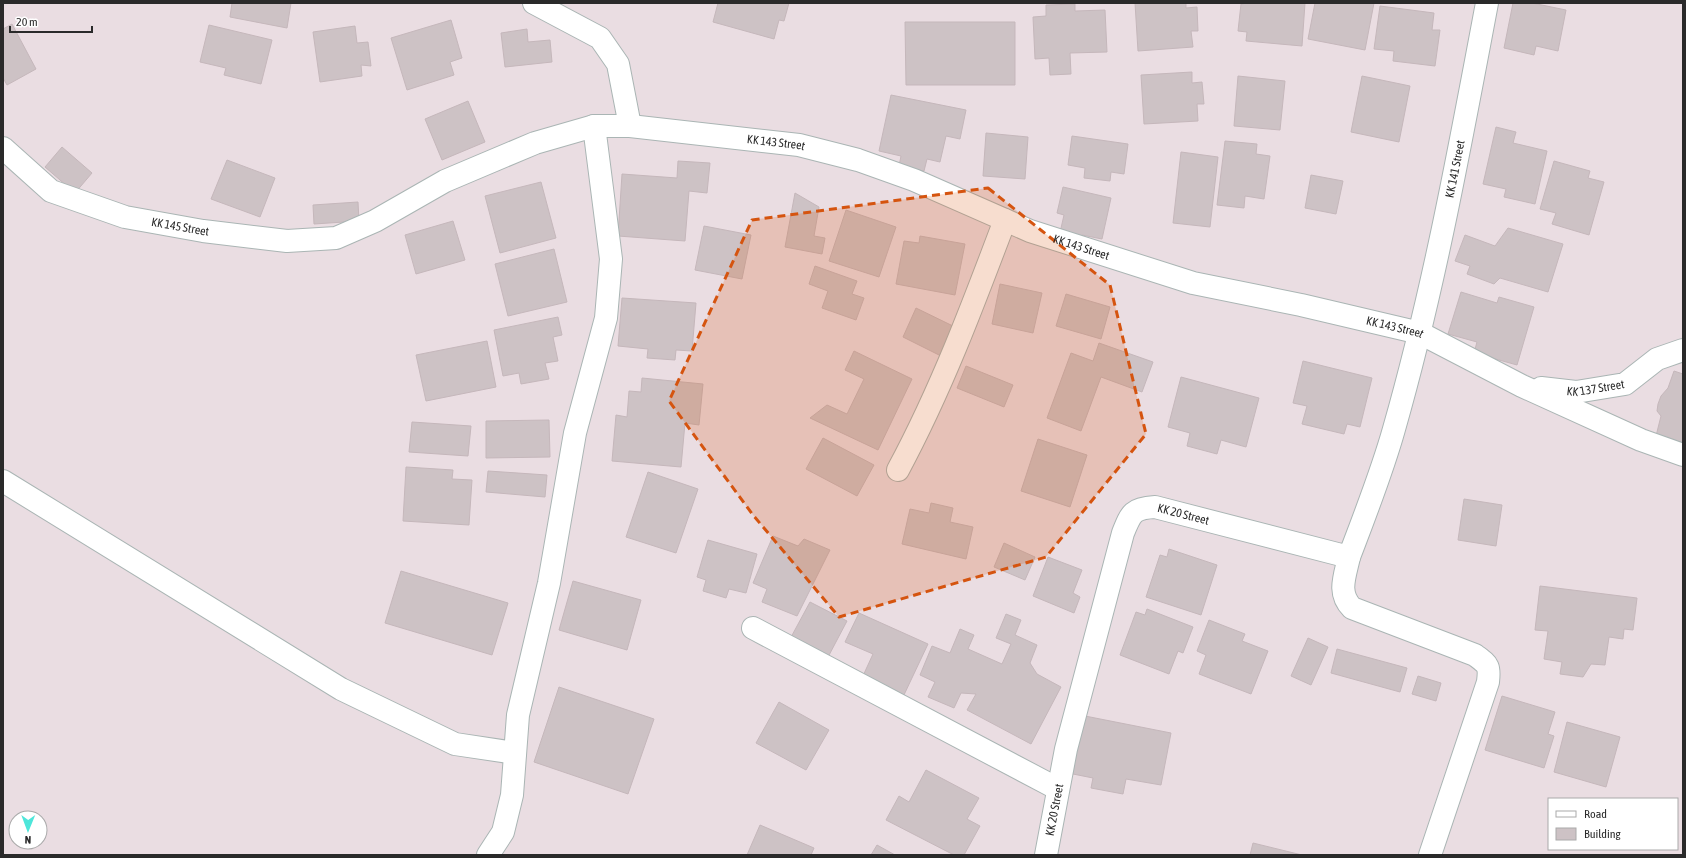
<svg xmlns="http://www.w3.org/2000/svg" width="1686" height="858" font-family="'Asap Condensed',sans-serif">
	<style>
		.building { fill: #cdc2c5; stroke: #c5b7bb }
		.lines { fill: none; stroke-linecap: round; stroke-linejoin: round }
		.street-casing { stroke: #aab5b4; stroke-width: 24 }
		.street { stroke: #fff; stroke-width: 22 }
		.marked { fill: #d5540f; fill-opacity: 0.2; stroke: #d5540f; stroke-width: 3; stroke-dasharray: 8 5; stroke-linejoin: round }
		.labels { text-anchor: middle; stroke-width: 4; stroke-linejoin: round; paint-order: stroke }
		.street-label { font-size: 12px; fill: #2a2a2a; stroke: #fff }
	</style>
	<rect width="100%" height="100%" fill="#eadde2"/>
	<path class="building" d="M 232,3 L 291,3 L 287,28 L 230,17 Z
		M 718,3 L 789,3 L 784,21 L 779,20 L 774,39 L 713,22 Z
		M 1135,3 L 1186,3 L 1186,8 L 1197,7 L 1198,31 L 1191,31 L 1193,47 L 1138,51 Z
		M 1248,3 L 1305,3 L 1302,46 L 1246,41 L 1247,32 L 1238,31 L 1241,4 Z
		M 1315,3 L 1374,3 L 1365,50 L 1308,39 Z
		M 1513,3 L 1532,3 L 1566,10 L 1558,51 L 1536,46 L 1534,55 L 1504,48 Z
		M 1075,4 L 1075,11 L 1105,10 L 1107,52 L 1070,53 L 1071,74 L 1050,75 L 1049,58 L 1035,59 L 1033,17 L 1046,16 L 1046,5 Z
		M 1380,6 L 1434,13 L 1432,30 L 1440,30 L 1435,66 L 1393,61 L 1394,51 L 1374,49 Z
		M 451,20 L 462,58 L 450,62 L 454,75 L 407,90 L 391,38 Z
		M 905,22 L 1015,22 L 1015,85 L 906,85 Z
		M 12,24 L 36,69 L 7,85 L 3,78 L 3,29 Z
		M 209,25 L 272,40 L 261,84 L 224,75 L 226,68 L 200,62 Z
		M 355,26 L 357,43 L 368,42 L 371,66 L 361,65 L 362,76 L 320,82 L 313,32 Z
		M 527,29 L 528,42 L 550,40 L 552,62 L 505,67 L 501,33 Z
		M 1192,72 L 1192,83 L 1202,82 L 1204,104 L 1197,104 L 1198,121 L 1144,124 L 1141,75 Z
		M 1238,76 L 1285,81 L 1280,130 L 1234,126 Z
		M 1362,76 L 1410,86 L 1399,142 L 1351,132 Z
		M 891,95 L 966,110 L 960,139 L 946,136 L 940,162 L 927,159 L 924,171 L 899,166 L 901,156 L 879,151 Z
		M 468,101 L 485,142 L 442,160 L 425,119 Z
		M 1496,127 L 1516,132 L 1513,143 L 1547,151 L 1535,204 L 1504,197 L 1506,189 L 1483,184 Z
		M 986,133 L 1028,137 L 1025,179 L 983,176 Z
		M 1072,136 L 1128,144 L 1124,174 L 1111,172 L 1110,181 L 1084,178 L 1085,168 L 1068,165 Z
		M 1225,141 L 1257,144 L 1256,154 L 1270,156 L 1264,199 L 1245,196 L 1244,208 L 1217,205 Z
		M 62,147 L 92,173 L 75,193 L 45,167 Z
		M 1181,152 L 1218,157 L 1210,227 L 1173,223 Z
		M 227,160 L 275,178 L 260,217 L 211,199 Z
		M 678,161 L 710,163 L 707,193 L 689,191 L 685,241 L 618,236 L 622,174 L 677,178 Z
		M 1554,161 L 1590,171 L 1588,178 L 1604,182 L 1589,235 L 1552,224 L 1556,213 L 1540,209 Z
		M 1311,175 L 1343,181 L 1336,214 L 1305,208 Z
		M 541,182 L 556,238 L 500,253 L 485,196 Z
		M 1063,187 L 1111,198 L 1102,239 L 1082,235 L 1081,241 L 1059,237 L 1064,215 L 1057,213 Z
		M 795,193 L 819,207 L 814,236 L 825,238 L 822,254 L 785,247 Z
		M 358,202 L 359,221 L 314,224 L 313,205 Z
		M 846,210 L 896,227 L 879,277 L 829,261 Z
		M 453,221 L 465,260 L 416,274 L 405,235 Z
		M 704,226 L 751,235 L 742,279 L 695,270 Z
		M 1508,228 L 1563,244 L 1548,292 L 1500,278 L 1494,284 L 1467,274 L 1470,266 L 1455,261 L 1465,235 L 1495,246 Z
		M 920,236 L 965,244 L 955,295 L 896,284 L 904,241 L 919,243 Z
		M 554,249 L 567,302 L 508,316 L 495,264 Z
		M 815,266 L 857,281 L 852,294 L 864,298 L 856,320 L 822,308 L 828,291 L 809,284 Z
		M 1000,284 L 1042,293 L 1033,333 L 992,324 Z
		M 1461,292 L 1497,303 L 1499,297 L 1534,307 L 1517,365 L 1474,353 L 1477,342 L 1448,334 Z
		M 1066,294 L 1110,307 L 1101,339 L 1056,326 Z
		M 622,298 L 696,303 L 692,351 L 676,350 L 675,360 L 647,358 L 648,349 L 618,346 Z
		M 916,308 L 955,327 L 941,356 L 903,337 Z
		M 558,317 L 562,335 L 553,337 L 558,361 L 545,363 L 549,379 L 521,384 L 519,373 L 503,376 L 494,330 Z
		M 487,341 L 496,387 L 426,401 L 416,355 Z
		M 1099,343 L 1153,362 L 1142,392 L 1101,377 L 1081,431 L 1047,418 L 1071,353 L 1093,361 Z
		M 854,351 L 912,379 L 878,450 L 810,418 L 827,405 L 847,414 L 864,379 L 845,370 Z
		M 1303,361 L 1372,378 L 1360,427 L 1347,424 L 1344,434 L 1302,424 L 1307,406 L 1293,403 Z
		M 966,366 L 1013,385 L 1004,407 L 957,388 Z
		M 1674,371 L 1683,374 L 1683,443 L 1656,436 L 1661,416 L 1657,411 L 1658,404 L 1661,396 L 1668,388 Z
		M 1181,377 L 1259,398 L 1246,447 L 1221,440 L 1217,454 L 1187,446 L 1190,433 L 1168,427 Z
		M 642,378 L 703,384 L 699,425 L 685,423 L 681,467 L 612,461 L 616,415 L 627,417 L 629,391 L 641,392 Z
		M 549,420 L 550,457 L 486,458 L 486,421 Z
		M 412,422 L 471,426 L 468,456 L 409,452 Z
		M 823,438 L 874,465 L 857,496 L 806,469 Z
		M 1038,439 L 1087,455 L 1070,507 L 1021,491 Z
		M 406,467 L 453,470 L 452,479 L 472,480 L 469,525 L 403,521 Z
		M 488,471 L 547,475 L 545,497 L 486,492 Z
		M 648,472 L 698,489 L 676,553 L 626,537 Z
		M 1464,499 L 1502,505 L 1496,546 L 1458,540 Z
		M 931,503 L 953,508 L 950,522 L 973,527 L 966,559 L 902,544 L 910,509 L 929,513 Z
		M 773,536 L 798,546 L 804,539 L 830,550 L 797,616 L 762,602 L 767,589 L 753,583 Z
		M 708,540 L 757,554 L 746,593 L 729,589 L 726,598 L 703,591 L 706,580 L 697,577 Z
		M 1004,543 L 1035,557 L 1025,580 L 994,567 Z
		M 1169,549 L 1217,565 L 1201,615 L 1146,597 L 1160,555 L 1167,557 Z
		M 1048,557 L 1082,570 L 1073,593 L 1080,597 L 1074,613 L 1033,596 Z
		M 401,571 L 508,603 L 492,655 L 385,623 Z
		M 573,581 L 641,600 L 627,650 L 559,630 Z
		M 1540,586 L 1637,598 L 1633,630 L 1624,629 L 1623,639 L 1609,637 L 1605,665 L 1591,664 L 1583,677 L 1560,674 L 1562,662 L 1544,659 L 1548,631 L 1535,630 Z
		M 810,602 L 847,621 L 827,659 L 790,639 Z
		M 1147,609 L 1193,627 L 1183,653 L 1178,651 L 1169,674 L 1120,655 L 1136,612 L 1145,615 Z
		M 859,613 L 928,644 L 903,697 L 862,678 L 873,654 L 845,642 Z
		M 1006,614 L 1021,620 L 1015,635 L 1037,645 L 1030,663 L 1037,674 L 1061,687 L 1031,744 L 967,710 L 976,694 L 961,693 L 954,708 L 928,697 L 935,682 L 920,675 L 932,646 L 950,653 L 960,629 L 974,635 L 968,649 L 1002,664 L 1011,644 L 996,638 Z
		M 1209,620 L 1245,634 L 1242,641 L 1268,651 L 1251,694 L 1199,674 L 1206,655 L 1197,651 Z
		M 1308,638 L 1328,647 L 1311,685 L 1291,676 Z
		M 1337,649 L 1407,668 L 1400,692 L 1331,673 Z
		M 1418,676 L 1441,683 L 1436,701 L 1412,694 Z
		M 559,687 L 654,719 L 628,794 L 534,762 Z
		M 1502,696 L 1555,712 L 1548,734 L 1554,736 L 1544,768 L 1485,750 Z
		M 779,702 L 829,730 L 806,770 L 756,743 Z
		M 1080,715 L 1171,733 L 1161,785 L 1126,779 L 1123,794 L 1091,788 L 1093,778 L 1068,773 Z
		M 1567,722 L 1620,737 L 1606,787 L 1554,772 Z
		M 926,770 L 979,798 L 967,819 L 980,826 L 964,855 L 954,855 L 886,820 L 899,796 L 909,802 Z
		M 760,825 L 814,848 L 811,855 L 747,855 Z
		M 1253,843 L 1302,855 L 1250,855 Z
		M 877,845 L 895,855 L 871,855 Z"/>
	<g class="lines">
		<g class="street-casing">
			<g id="street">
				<path d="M 534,3 L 600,38 L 618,64 L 630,126"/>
				<path id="s1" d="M 3,148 L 51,191 L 125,217 L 203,231 L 287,241 L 336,238 L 375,221 L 445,181 L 535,143 L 594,126 L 630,126 L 799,145 L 858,160 L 914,180 L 1030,231 L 1193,283 L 1301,305 L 1420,333 L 1522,386 L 1641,440 L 1683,455"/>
				<path id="s2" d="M 1541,388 L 1576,392 L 1625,384 L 1657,359 L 1683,350"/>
				<path d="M 898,470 C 941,390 973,305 1005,220"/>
				<path d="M 3,481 L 341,689 L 455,744 L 515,753"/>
				<path d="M 1349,557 C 1345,576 1337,593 1352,608 L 1475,655 C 1488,665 1490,665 1488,682 L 1430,855"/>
				<path d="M 753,628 L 1058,789"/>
				<path d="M 488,855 L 503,832 L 512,795 L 518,715 L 549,583 L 575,433 L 606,318 L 611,259 L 594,126"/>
				<path id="s3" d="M 1046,855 L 1066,749 L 1123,533 C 1131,513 1133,508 1155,507 L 1349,557 C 1365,515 1382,472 1394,429 C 1434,289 1460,146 1487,3"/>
			</g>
		</g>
		<use href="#street" class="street"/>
	</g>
	<path class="marked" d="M 988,188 L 1110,285 L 1146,434 L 1046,557 L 839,617 L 753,515 L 669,401 L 752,220 Z"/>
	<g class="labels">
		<g class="street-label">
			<text dy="4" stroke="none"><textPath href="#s1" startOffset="821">KK 143 Street</textPath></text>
			<text dy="4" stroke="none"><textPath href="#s3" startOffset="980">KK 141 Street</textPath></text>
			<text dy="4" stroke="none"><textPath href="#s1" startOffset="199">KK 145 Street</textPath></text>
			<text dy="4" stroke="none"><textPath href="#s1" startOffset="1145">KK 143 Street</textPath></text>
			<text dy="4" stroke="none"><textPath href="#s1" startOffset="1469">KK 143 Street</textPath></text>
			<text dy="4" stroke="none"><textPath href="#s2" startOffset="55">KK 137 Street</textPath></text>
			<text dy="4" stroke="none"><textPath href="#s3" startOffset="406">KK 20 Street</textPath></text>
			<text dy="4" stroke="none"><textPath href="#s3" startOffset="46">KK 20 Street</textPath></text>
		</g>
	</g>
	<rect width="1686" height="858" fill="none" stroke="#2a2a2a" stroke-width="8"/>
	<rect x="1548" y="798" width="130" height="52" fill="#ffffff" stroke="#aaaaaa"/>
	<rect x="1556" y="811" width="20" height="6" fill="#ffffff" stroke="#aaaaaa"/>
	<text x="1584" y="818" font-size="12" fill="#2a2a2a">Road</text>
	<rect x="1556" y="828" width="20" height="12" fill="#cdc2c5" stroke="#aaaaaa"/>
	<text x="1584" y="838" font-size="12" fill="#2a2a2a">Building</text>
	<g transform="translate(28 830) rotate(181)"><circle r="19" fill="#ffffff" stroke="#aaaaaa"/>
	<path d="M0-3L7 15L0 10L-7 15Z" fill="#4ee6da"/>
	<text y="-6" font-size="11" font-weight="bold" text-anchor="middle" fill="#2a2a2a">N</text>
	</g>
	<path d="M10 26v6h82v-6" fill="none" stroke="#2a2a2a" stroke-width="2"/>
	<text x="16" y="26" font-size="12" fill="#2a2a2a" stroke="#ffffff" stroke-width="3" paint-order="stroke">20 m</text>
</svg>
